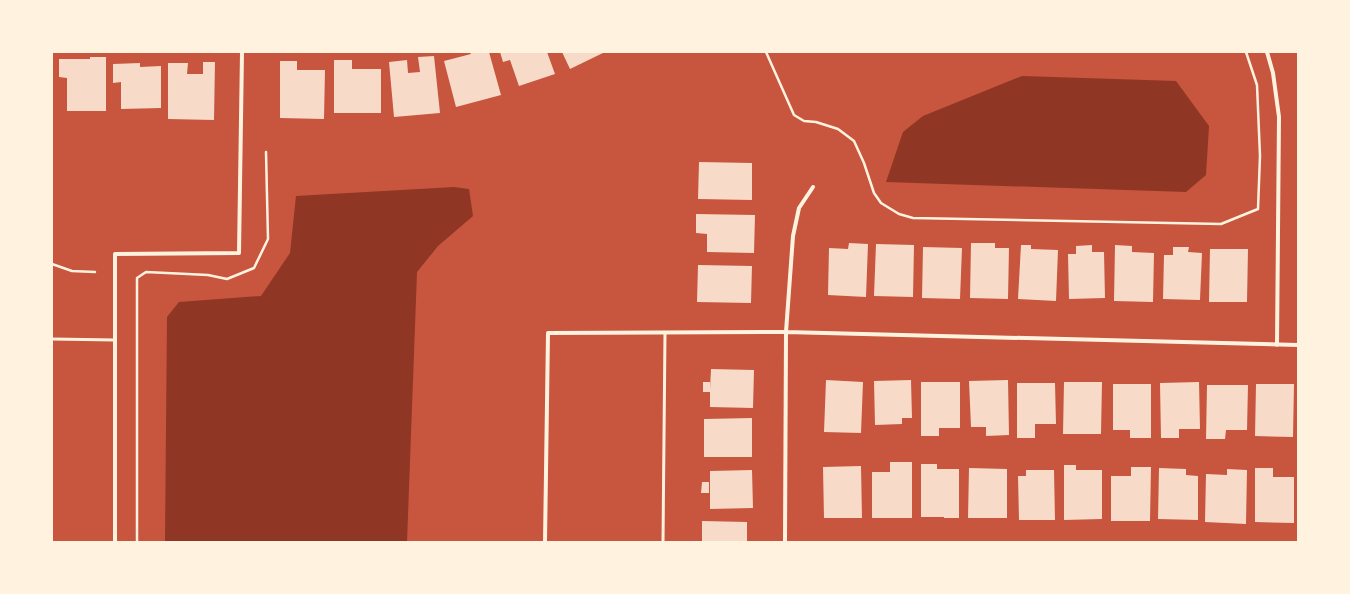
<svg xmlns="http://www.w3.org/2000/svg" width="1350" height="594" font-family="Poppins,sans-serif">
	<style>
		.water { fill: #8f3625 }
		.building { fill: #f7dbc8 }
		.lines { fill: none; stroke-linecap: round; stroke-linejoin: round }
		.path { stroke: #fff3e0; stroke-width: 2.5 }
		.service { stroke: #fff3e0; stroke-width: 3 }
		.minor { stroke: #fff3e0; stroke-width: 4 }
	</style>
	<rect width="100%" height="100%" fill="#c8553d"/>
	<path class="water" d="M 1022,76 L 1176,81 L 1209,126 L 1206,175 L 1186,192 L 886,182 L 903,132 L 923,116 Z
		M 454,187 L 469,189 L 473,216 L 438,246 L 417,272 L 407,542 L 165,542 L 167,317 L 179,302 L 261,296 L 290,253 L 296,196 Z"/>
	<path class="building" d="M 470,52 L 489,52 L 501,95 L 456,107 L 444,61 L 471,54 Z
		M 500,52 L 547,52 L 555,74 L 519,86 L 510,60 L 503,62 Z
		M 562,52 L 605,52 L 570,69 Z
		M 434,56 L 440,113 L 394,117 L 389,62 L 407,60 L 408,73 L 420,72 L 418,57 Z
		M 90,57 L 106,57 L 106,111 L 67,111 L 67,78 L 59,77 L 59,59 L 90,59 Z
		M 334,60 L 352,60 L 352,69 L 381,69 L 381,113 L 334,113 Z
		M 280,61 L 297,61 L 297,70 L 325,70 L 324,119 L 280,118 Z
		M 203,62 L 215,62 L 214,120 L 168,119 L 168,63 L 188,63 L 187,74 L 203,74 Z
		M 140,63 L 140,67 L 161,66 L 161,108 L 121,109 L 121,82 L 113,83 L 113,64 Z
		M 699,162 L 752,163 L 752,200 L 698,199 Z
		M 696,214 L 755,215 L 754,253 L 707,252 L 707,234 L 696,233 Z
		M 849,243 L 868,244 L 866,297 L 828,295 L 829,248 L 848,249 Z
		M 971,243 L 995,243 L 995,248 L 1009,248 L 1008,299 L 970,298 Z
		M 876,244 L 914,245 L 913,297 L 874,296 Z
		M 1021,245 L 1031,245 L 1031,249 L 1058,250 L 1056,301 L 1018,299 Z
		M 1092,245 L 1092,252 L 1104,252 L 1105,298 L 1069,299 L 1068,254 L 1076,254 L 1076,246 Z
		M 1115,245 L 1132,246 L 1132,252 L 1154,253 L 1153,302 L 1114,301 Z
		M 923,247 L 962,248 L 960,299 L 922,298 Z
		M 1173,247 L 1189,247 L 1188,252 L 1202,253 L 1200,300 L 1163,299 L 1164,255 L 1173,255 Z
		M 1210,249 L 1248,249 L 1247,302 L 1209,302 Z
		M 698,265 L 752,266 L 751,303 L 697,302 Z
		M 711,369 L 754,370 L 753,408 L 710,407 L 710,392 L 703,392 L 703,382 L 710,382 L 710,389 Z
		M 826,380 L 863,382 L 861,433 L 824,432 Z
		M 911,380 L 912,418 L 902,418 L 902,424 L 875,425 L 874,381 Z
		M 1008,380 L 1009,435 L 986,436 L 986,427 L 971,427 L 969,381 Z
		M 921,382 L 960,382 L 960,428 L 939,428 L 939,436 L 921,436 Z
		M 1064,382 L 1102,382 L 1101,434 L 1063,434 Z
		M 1199,382 L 1200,429 L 1179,429 L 1179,438 L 1161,438 L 1160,383 Z
		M 1017,383 L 1055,383 L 1056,424 L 1035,424 L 1035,438 L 1017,438 Z
		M 1113,384 L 1151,384 L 1151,438 L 1130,438 L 1130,430 L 1113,430 Z
		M 1256,384 L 1294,384 L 1293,437 L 1255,436 Z
		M 1207,385 L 1248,385 L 1247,430 L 1226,430 L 1225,439 L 1206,439 Z
		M 752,418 L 752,457 L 704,457 L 704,419 Z
		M 890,462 L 912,462 L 912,518 L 872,518 L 872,472 L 890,472 Z
		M 921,464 L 937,464 L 937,469 L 959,469 L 959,518 L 944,518 L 944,517 L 921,517 Z
		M 1064,465 L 1076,465 L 1076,470 L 1102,470 L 1102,519 L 1064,520 Z
		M 861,466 L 862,518 L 824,518 L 823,467 Z
		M 1131,467 L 1151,467 L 1150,521 L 1111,521 L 1111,476 L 1131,476 Z
		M 969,468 L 1007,469 L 1007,518 L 968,518 Z
		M 1159,468 L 1186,469 L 1186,475 L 1198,476 L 1198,520 L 1158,519 Z
		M 1255,468 L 1273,468 L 1273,477 L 1294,477 L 1294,523 L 1255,522 Z
		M 1227,469 L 1247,470 L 1246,524 L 1205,522 L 1206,474 L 1227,475 Z
		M 752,470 L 753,508 L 710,509 L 710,471 Z
		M 1026,470 L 1054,470 L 1055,520 L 1019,520 L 1018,476 L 1026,476 Z
		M 702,482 L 709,482 L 709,493 L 701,493 Z
		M 702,521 L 747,522 L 747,542 L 702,542 Z"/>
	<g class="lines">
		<path class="path" d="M 766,52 L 794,115 L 804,121 L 816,122 L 838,129 L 854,141 L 864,163 L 874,193 L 881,203 L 899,214 L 913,218 L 1221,224 L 1258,209 L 1260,156 L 1257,85 L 1246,52
			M 52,264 L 72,271 L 95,272
			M 137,542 L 137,278 L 146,272 L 208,275 L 227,279 L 254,268 L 268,239 L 266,152"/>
		<path class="service" d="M 52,339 L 115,340
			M 663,542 L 665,333"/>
		<path class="minor" d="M 1267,52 L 1273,73 L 1279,117 L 1277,345
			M 115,542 L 115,254 L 239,253 L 242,52
			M 545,542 L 548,333 L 786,332 L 1298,345
			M 785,542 L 786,332 L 793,236 L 799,208 L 813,187"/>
	</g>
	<rect width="1350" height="594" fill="none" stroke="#fff3e0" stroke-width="106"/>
</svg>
